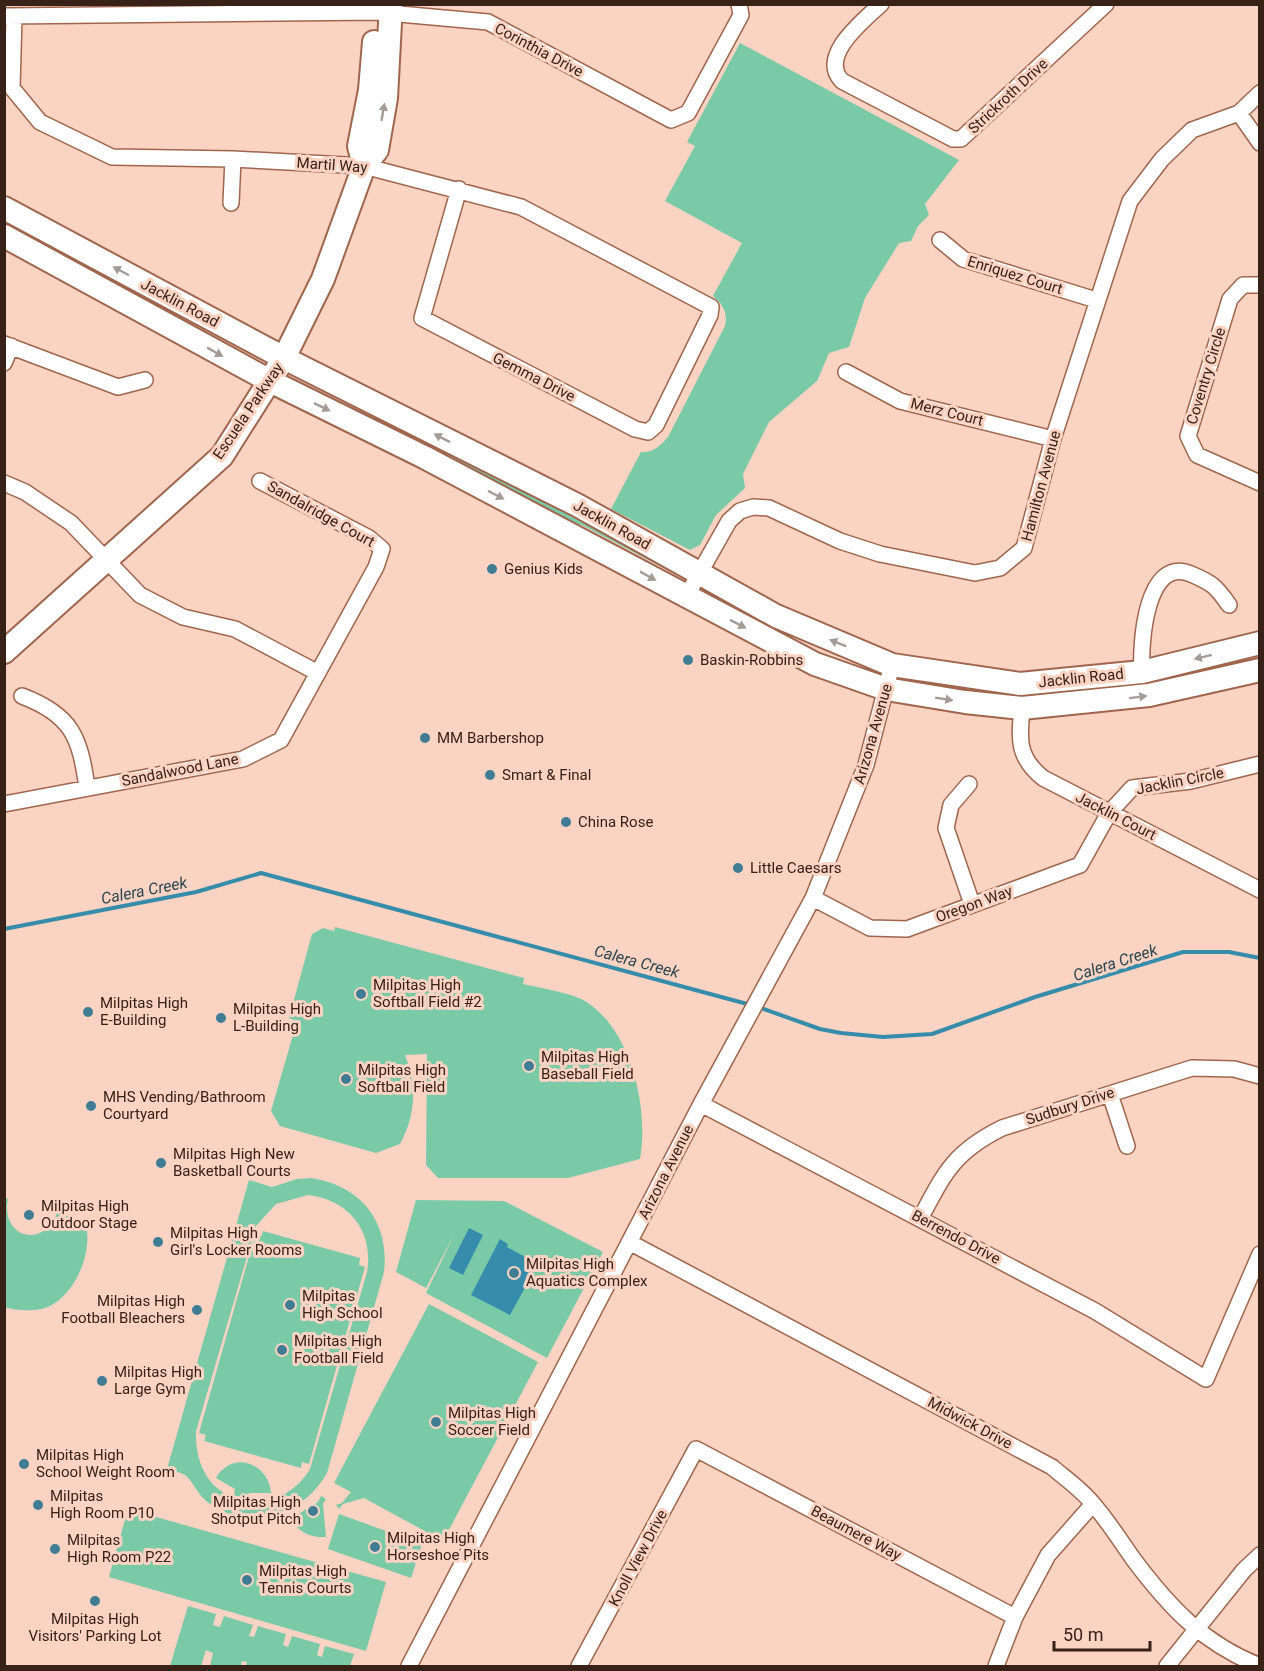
<svg xmlns="http://www.w3.org/2000/svg" width="1264" height="1671" font-family="Roboto,sans-serif">
	<style>
		.green { fill: #7acaa8; fill-rule: evenodd }
		.water { fill: #368dab }
		.lines { fill: none; stroke-linecap: round; stroke-linejoin: round }
		.stream { stroke: #368dab; stroke-width: 4 }
		.street-casing { stroke: #9f664d; stroke-width: 18 }
		.secondary-casing { stroke: #9f664d; stroke-width: 26 }
		.street { stroke: #fff; stroke-width: 15 }
		.secondary { stroke: #fff; stroke-width: 22 }
		.oneway { fill: #a59b96 }
		.poi-dot { fill: #407d94; stroke: #fad3c2; stroke-width: 2 }
		.labels { text-anchor: middle; stroke-width: 6; stroke-linejoin: round; paint-order: stroke }
		.street-label { font-size: 15px; fill: #382116; stroke: #fad3c2 }
		.poi-label { font-size: 15px; fill: #382116; stroke: #fad3c2; text-anchor: start }
		.water-label { font-size: 16px; font-style: italic; fill: #2b4651; stroke: #fad3c2 }
	</style>
	<rect width="100%" height="100%" fill="#fad3c2"/>
	<path class="green" d="M 740,43 L 959,160 L 925,204 L 929,215 L 918,226 L 911,241 L 899,243 L 865,298 L 849,347 L 829,353 L 817,381 L 769,422 L 743,474 L 745,488 L 716,515 L 700,545 L 690,550 L 611,509 L 641,452 C 653,453 660,446 668,437 L 725,326 C 728,312 723,305 713,296 L 742,243 L 665,201 L 695,146 L 687,142 Z
		M 4,223 L 15,226 L 149,298 L 128,291 L 5,226 Z
		M 307,385 L 420,444 L 449,452 L 676,571 L 675,574 L 582,525 L 556,519 Z
		M 335,927 L 524,978 L 523,984 C 540,988 572,993 585,1001 C 632,1030 649,1109 640,1159 L 568,1178 L 438,1178 L 426,1165 L 427,1054 L 405,1055 C 417,1085 416,1115 400,1144 L 376,1153 L 280,1126 L 271,1111 L 297,1021 L 289,1018 L 312,934 L 323,928 L 334,931 Z
		M 312,1178 C 361,1186 390,1222 384,1272 L 327,1473 C 301,1518 247,1534 205,1500 C 197,1493 192,1480 185,1475 C 180,1472 172,1471 167,1469 L 249,1180 L 272,1187 L 297,1179 ZM 308,1195 C 349,1200 374,1231 367,1272 L 310,1469 C 297,1491 274,1504 248,1501 L 249,1493 L 271,1493 C 269,1464 233,1449 216,1478 L 235,1489 L 233,1497 C 205,1487 195,1458 196,1431 L 256,1226 L 276,1204 Z
		M 5,1198 L 8,1199 C 0,1237 43,1250 57,1213 L 85,1221 C 94,1249 77,1292 50,1306 C 39,1312 16,1311 5,1307 Z
		M 416,1200 L 504,1201 L 603,1252 L 547,1358 L 426,1293 L 455,1233 L 426,1288 L 396,1272 Z
		M 263,1231 L 360,1258 L 359,1265 L 365,1267 L 309,1464 L 302,1462 L 301,1468 L 204,1441 L 206,1435 L 199,1433 L 255,1235 L 261,1237 Z
		M 429,1304 L 538,1362 L 443,1541 L 364,1498 L 343,1504 L 339,1509 L 336,1505 L 342,1503 L 351,1492 L 334,1483 Z
		M 321,1496 L 326,1499 L 323,1504 L 326,1537 C 310,1538 299,1532 290,1519 L 318,1502 Z
		M 128,1509 L 386,1582 L 366,1651 L 109,1577 Z
		M 339,1514 L 422,1544 L 411,1578 L 328,1549 Z
		M 188,1606 L 216,1614 L 213,1625 L 220,1627 L 224,1616 L 253,1625 L 249,1636 L 254,1637 L 258,1626 L 286,1634 L 283,1645 L 288,1647 L 292,1636 L 320,1644 L 317,1655 L 322,1657 L 325,1646 L 354,1654 L 350,1666 L 246,1666 L 247,1662 L 242,1661 L 241,1666 L 210,1666 L 213,1653 L 206,1650 L 201,1666 L 170,1666 Z"/>
	<path class="water" d="M 469,1228 L 483,1235 L 463,1275 L 449,1268 Z
		M 500,1239 L 508,1244 L 507,1247 L 529,1259 L 531,1256 L 540,1260 L 510,1315 L 471,1295 Z"/>
	<g class="lines">
		<path class="stream" d="M 4,929 L 196,892 L 261,873 L 751,1005
			M 758,1007 L 820,1029 L 841,1033 L 883,1037 L 932,1034 L 1035,997 L 1183,952 L 1229,952 L 1260,958"/>
		<g class="street-casing">
			<path id="street" d="M 881,4 C 863,21 818,56 842,81 L 953,139 L 961,139 L 1106,4
				M 6,16 L 377,12 L 488,22 L 671,120 L 688,113 L 741,15 L 739,4
				M 14,17 L 12,88 L 40,122 L 112,157 L 233,159 L 364,166 L 521,207 L 711,307 L 710,315 L 656,425 L 648,432 L 635,429 L 422,318 L 459,189
				M 1239,113 L 1260,143
				M 231,203 L 233,159
				M 940,240 L 963,259 L 1096,300
				M 1260,285 L 1243,285 L 1230,299 L 1188,436 L 1197,455 L 1260,483
				M 4,344 L 118,387 L 145,380
				M 4,363 L 11,346
				M 846,372 L 900,401 L 1053,439
				M 4,483 L 25,492 L 71,523 L 140,595 L 183,617 L 235,629 L 318,673
				M 686,597 L 729,521 L 740,511 L 753,507 L 769,508 L 840,541 L 880,554 L 975,573 L 1000,568 L 1024,548 L 1053,439 L 1130,201 L 1162,159 L 1192,130 L 1239,113 L 1260,93
				M 1142,672 C 1140,643 1146,555 1191,574 C 1212,583 1216,586 1229,605
				M 22,696 C 72,715 80,737 87,788
				M 1022,708 C 1019,739 1017,757 1043,778 L 1260,890
				M 969,784 L 951,805 L 946,828 L 972,904
				M 4,804 L 243,759 L 281,740 L 376,567 L 382,549 L 369,538 L 260,481
				M 813,898 L 870,928 L 907,929 L 1080,865 L 1109,813 L 1132,788 L 1191,781 L 1260,764
				M 1110,1094 L 1127,1146
				M 701,1104 L 1095,1311 L 1206,1379 L 1260,1254
				M 921,1217 C 945,1172 954,1152 1002,1128 L 1192,1068 L 1234,1069 L 1260,1076
				M 631,1243 L 1052,1467 C 1066,1479 1082,1490 1093,1504 C 1109,1522 1121,1542 1134,1560 C 1170,1608 1204,1644 1260,1666
				M 409,1666 L 701,1104 L 813,898 L 866,765 L 892,665
				M 579,1666 L 696,1449 L 1015,1617
				M 996,1666 L 1015,1617 L 1048,1555 L 1093,1504
				M 1167,1666 L 1244,1570 L 1260,1555"/>
		</g>
		<g class="secondary-casing">
			<path id="secondary" d="M 364,166 L 359,146 L 370,90 L 374,42
				M 4,208 L 284,358 L 577,505 L 776,616 L 892,665 L 1020,684 L 1142,672 L 1260,643
				M 4,236 L 270,381 L 424,457 L 815,664 L 886,689 L 965,702 L 1022,708 L 1149,695 L 1260,670
				M 4,652 L 222,456 L 284,358 L 323,279 L 364,166 L 377,150 L 386,98 L 391,4"/>
		</g>
		<use href="#street" class="street"/>
		<use href="#secondary" class="secondary"/>
	</g>
	<defs><path id="oneway-solid" d="M-6-.8H1V-3.2L6.5 0L1 3.2V.8H-6Z" transform="scale(1.5)"/></defs>
	<g class="oneway">
		<use href="#oneway-solid" transform="translate(383 112) rotate(-80)"/>
		<use href="#oneway-solid" transform="translate(121 271) rotate(-152)"/>
		<use href="#oneway-solid" transform="translate(215 352) rotate(29)"/>
		<use href="#oneway-solid" transform="translate(322 407) rotate(26)"/>
		<use href="#oneway-solid" transform="translate(442 438) rotate(-153)"/>
		<use href="#oneway-solid" transform="translate(496 495) rotate(28)"/>
		<use href="#oneway-solid" transform="translate(648 576) rotate(29)"/>
		<use href="#oneway-solid" transform="translate(738 624) rotate(27)"/>
		<use href="#oneway-solid" transform="translate(838 643) rotate(-158)"/>
		<use href="#oneway-solid" transform="translate(1203 657) rotate(166)"/>
		<use href="#oneway-solid" transform="translate(1138 697) rotate(-7)"/>
		<use href="#oneway-solid" transform="translate(944 699) rotate(9)"/>
	</g>
	<g class="poi-dot">
		<circle cx="492" cy="569" r="6"/>
		<circle cx="688" cy="660" r="6"/>
		<circle cx="425" cy="738" r="6"/>
		<circle cx="490" cy="775" r="6"/>
		<circle cx="566" cy="822" r="6"/>
		<circle cx="738" cy="868" r="6"/>
		<circle cx="361" cy="994" r="6"/>
		<circle cx="88" cy="1012" r="6"/>
		<circle cx="221" cy="1018" r="6"/>
		<circle cx="529" cy="1066" r="6"/>
		<circle cx="346" cy="1079" r="6"/>
		<circle cx="91" cy="1106" r="6"/>
		<circle cx="161" cy="1163" r="6"/>
		<circle cx="29" cy="1215" r="6"/>
		<circle cx="158" cy="1242" r="6"/>
		<circle cx="514" cy="1273" r="6"/>
		<circle cx="290" cy="1305" r="6"/>
		<circle cx="197" cy="1310" r="6"/>
		<circle cx="282" cy="1350" r="6"/>
		<circle cx="102" cy="1381" r="6"/>
		<circle cx="436" cy="1422" r="6"/>
		<circle cx="24" cy="1464" r="6"/>
		<circle cx="38" cy="1505" r="6"/>
		<circle cx="313" cy="1511" r="6"/>
		<circle cx="375" cy="1547" r="6"/>
		<circle cx="55" cy="1549" r="6"/>
		<circle cx="247" cy="1580" r="6"/>
		<circle cx="95" cy="1601" r="6"/>
	</g>
	<g class="labels">
		<g class="street-label">
			<text transform="translate(539 50) rotate(28)" y="5">Corinthia Drive</text>
			<text transform="translate(1008 96) rotate(-43)" y="5">Strickroth Drive</text>
			<text transform="translate(332 165) rotate(4)" y="5">Martil Way</text>
			<text transform="translate(1015 275) rotate(17)" y="5">Enriquez Court</text>
			<text transform="translate(180 303) rotate(28)" y="5">Jacklin Road</text>
			<text transform="translate(1206 376) rotate(-73)" y="5">Coventry Circle</text>
			<text transform="translate(534 377) rotate(27)" y="5">Gemma Drive</text>
			<text transform="translate(248 411) rotate(-56)" y="5">Escuela Parkway</text>
			<text transform="translate(947 412) rotate(14)" y="5">Merz Court</text>
			<text transform="translate(1041 486) rotate(-75)" y="5">Hamilton Avenue</text>
			<text transform="translate(321 514) rotate(29)" y="5">Sandalridge Court</text>
			<text transform="translate(612 525) rotate(29)" y="5">Jacklin Road</text>
			<text transform="translate(1081 678) rotate(-6)" y="5">Jacklin Road</text>
			<text transform="translate(873 734) rotate(-74)" y="5">Arizona Avenue</text>
			<text transform="translate(180 770) rotate(-11)" y="5">Sandalwood Lane</text>
			<text transform="translate(1180 781) rotate(-11)" y="5">Jacklin Circle</text>
			<text transform="translate(1116 816) rotate(27)" y="5">Jacklin Court</text>
			<text transform="translate(974 904) rotate(-20)" y="5">Oregon Way</text>
			<text transform="translate(1070 1106) rotate(-18)" y="5">Sudbury Drive</text>
			<text transform="translate(666 1172) rotate(-63)" y="5">Arizona Avenue</text>
			<text transform="translate(956 1237) rotate(28)" y="5">Berrendo Drive</text>
			<text transform="translate(970 1423) rotate(28)" y="5">Midwick Drive</text>
			<text transform="translate(856 1533) rotate(28)" y="5">Beaumere Way</text>
			<text transform="translate(638 1558) rotate(-62)" y="5">Knoll View Drive</text>
		</g>
		<g class="poi-label">
			<text x="504" y="574">Genius Kids</text>
			<text x="700" y="665">Baskin-Robbins</text>
			<text x="437" y="743">MM Barbershop</text>
			<text x="502" y="780">Smart &amp; Final</text>
			<text x="578" y="827">China Rose</text>
			<text x="750" y="873">Little Caesars</text>
			<text x="373" y="990">Milpitas High<tspan x="373" dy="17">Softball Field #2</tspan></text>
			<text x="100" y="1008">Milpitas High<tspan x="100" dy="17">E-Building</tspan></text>
			<text x="233" y="1014">Milpitas High<tspan x="233" dy="17">L-Building</tspan></text>
			<text x="541" y="1062">Milpitas High<tspan x="541" dy="17">Baseball Field</tspan></text>
			<text x="358" y="1075">Milpitas High<tspan x="358" dy="17">Softball Field</tspan></text>
			<text x="103" y="1102">MHS Vending/Bathroom<tspan x="103" dy="17">Courtyard</tspan></text>
			<text x="173" y="1159">Milpitas High New<tspan x="173" dy="17">Basketball Courts</tspan></text>
			<text x="41" y="1211">Milpitas High<tspan x="41" dy="17">Outdoor Stage</tspan></text>
			<text x="170" y="1238">Milpitas High<tspan x="170" dy="17">Girl's Locker Rooms</tspan></text>
			<text x="526" y="1269">Milpitas High<tspan x="526" dy="17">Aquatics Complex</tspan></text>
			<text x="302" y="1301">Milpitas<tspan x="302" dy="17">High School</tspan></text>
			<text x="185" y="1306" text-anchor="end">Milpitas High<tspan x="185" dy="17">Football Bleachers</tspan></text>
			<text x="294" y="1346">Milpitas High<tspan x="294" dy="17">Football Field</tspan></text>
			<text x="114" y="1377">Milpitas High<tspan x="114" dy="17">Large Gym</tspan></text>
			<text x="448" y="1418">Milpitas High<tspan x="448" dy="17">Soccer Field</tspan></text>
			<text x="36" y="1460">Milpitas High<tspan x="36" dy="17">School Weight Room</tspan></text>
			<text x="50" y="1501">Milpitas<tspan x="50" dy="17">High Room P10</tspan></text>
			<text x="301" y="1507" text-anchor="end">Milpitas High<tspan x="301" dy="17">Shotput Pitch</tspan></text>
			<text x="387" y="1543">Milpitas High<tspan x="387" dy="17">Horseshoe Pits</tspan></text>
			<text x="67" y="1545">Milpitas<tspan x="67" dy="17">High Room P22</tspan></text>
			<text x="259" y="1576">Milpitas High<tspan x="259" dy="17">Tennis Courts</tspan></text>
			<text x="95" y="1624" text-anchor="middle">Milpitas High<tspan x="95" dy="17">Visitors' Parking Lot</tspan></text>
		</g>
		<g class="water-label">
			<text transform="translate(144 890) rotate(-11)" y="6">Calera Creek</text>
			<text transform="translate(637 961) rotate(15)" y="6">Calera Creek</text>
			<text transform="translate(1115 962) rotate(-18)" y="6">Calera Creek</text>
		</g>
	</g>
	<rect width="1264" height="1671" fill="none" stroke="#382116" stroke-width="12"/>
	<path d="M1054 1641v9h96v-9" fill="none" stroke="#382116" stroke-width="3"/>
	<text x="1063" y="1641" font-size="18" fill="#382116" stroke="#fad3c2" stroke-width="4.5" paint-order="stroke">50 m</text>
</svg>
